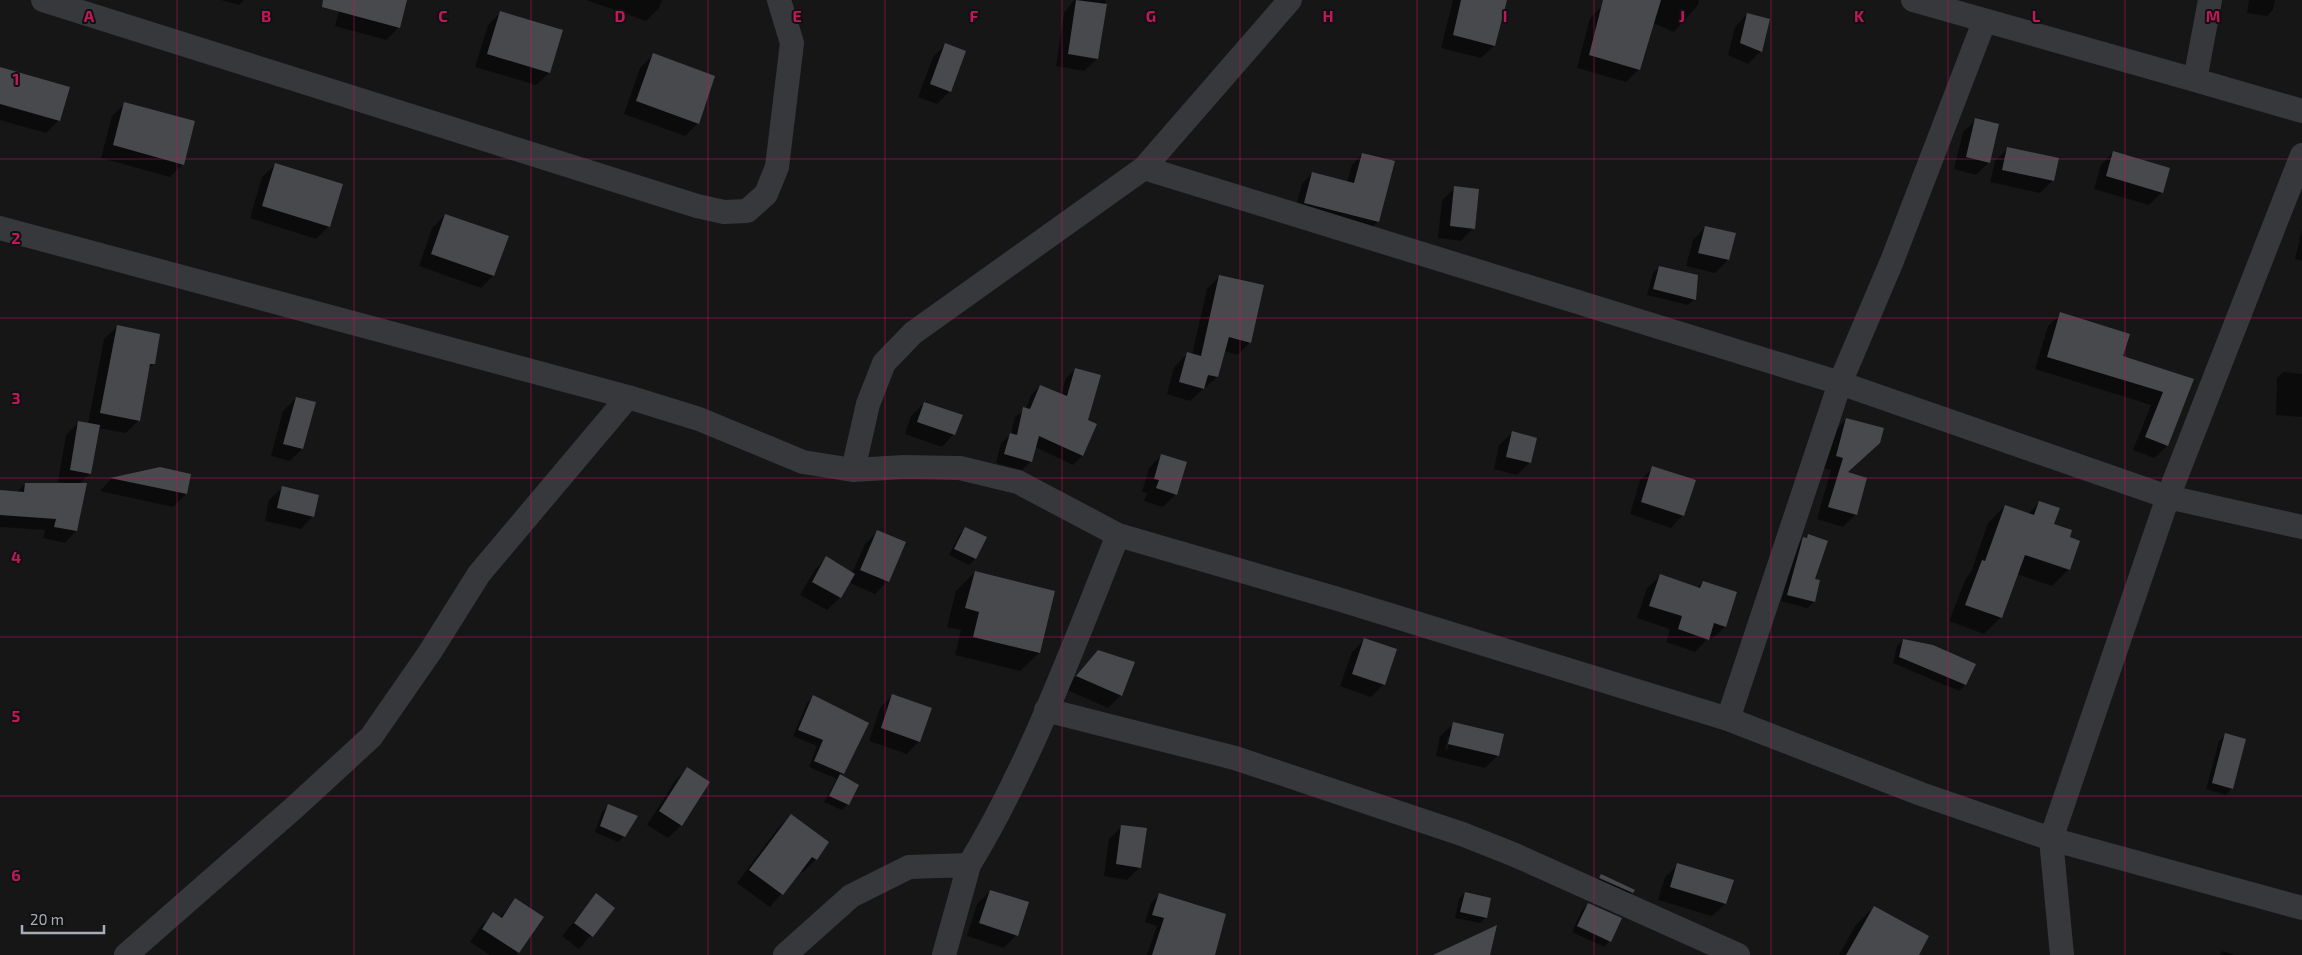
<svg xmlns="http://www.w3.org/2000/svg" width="2302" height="955" font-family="'Exo 2',sans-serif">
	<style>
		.shadow { fill: #0007; fill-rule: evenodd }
		.building { fill: #48494c }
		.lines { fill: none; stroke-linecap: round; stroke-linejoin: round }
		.street { stroke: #37383c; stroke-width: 24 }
		.grid { fill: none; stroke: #c2185b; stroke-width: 1; stroke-opacity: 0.55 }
		.grid-label { font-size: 16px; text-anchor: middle; font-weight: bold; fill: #c2185b; stroke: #111112; stroke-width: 4; stroke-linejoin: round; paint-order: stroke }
	</style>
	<rect width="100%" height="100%" fill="#161617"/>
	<path class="shadow" d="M 221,0 L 244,0 L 239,5 Z
		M 342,0 L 406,0 L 398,28 L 386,40 L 335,26 Z
		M 586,0 L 662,0 L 659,8 L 646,21 Z
		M 1074,0 L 1106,0 L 1097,59 L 1084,71 L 1056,66 L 1064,13 Z
		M 1453,0 L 1506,0 L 1494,46 L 1481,58 L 1441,48 Z
		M 1646,0 L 1699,0 L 1698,5 L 1674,32 L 1653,23 L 1639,69 L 1626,82 L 1577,68 L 1590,18 L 1603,5 Z
		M 2249,0 L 2275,0 L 2273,10 L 2267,16 L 2247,13 Z
		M 500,13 L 549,73 L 536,85 L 475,67 L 488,25 Z
		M 1747,14 L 1761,51 L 1748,64 L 1728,55 L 1735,27 Z
		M 945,45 L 950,91 L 937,104 L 918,97 L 933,57 Z
		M 653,55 L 698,123 L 685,136 L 624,114 L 640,68 Z
		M 0,72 L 59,120 L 46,133 L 0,120 Z
		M 125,104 L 183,164 L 170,177 L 101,158 L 112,116 Z
		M 1976,120 L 1989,162 L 1976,175 L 1954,169 L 1963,132 Z
		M 2008,148 L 2053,180 L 2040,193 L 1990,182 L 1995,161 Z
		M 2113,152 L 2162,192 L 2149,205 L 2094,189 L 2101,165 Z
		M 1362,154 L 1378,221 L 1368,232 L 1294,214 L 1302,184 L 1312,173 L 1347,182 L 1352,165 Z
		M 275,165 L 329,226 L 316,239 L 250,218 L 262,177 Z
		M 1455,188 L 1473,228 L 1461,241 L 1438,238 L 1442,200 Z
		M 445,215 L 493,276 L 481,288 L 419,266 L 432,228 Z
		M 1705,227 L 1735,234 L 1728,260 L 1715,273 L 1686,266 L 1693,240 Z
		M 2302,230 L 2302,261 L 2295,259 Z
		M 1659,267 L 1694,299 L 1688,305 L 1647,295 L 1653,273 Z
		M 1220,276 L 1250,342 L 1238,355 L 1224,351 L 1217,377 L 1190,401 L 1167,394 L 1174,367 L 1187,354 L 1192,355 L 1207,289 Z
		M 2061,314 L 2121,357 L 2192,380 L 2167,446 L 2154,458 L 2133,450 L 2151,405 L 2035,369 L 2048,326 Z
		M 117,327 L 153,364 L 148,369 L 139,420 L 126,433 L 98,428 L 90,474 L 79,484 L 76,531 L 65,543 L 43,538 L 45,530 L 0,527 L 0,491 L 17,492 L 25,484 L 64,483 L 58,482 L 66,435 L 79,422 L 88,424 L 104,339 Z
		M 1075,369 L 1087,421 L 1096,425 L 1082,456 L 1073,465 L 1035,447 L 1031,461 L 1022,470 L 996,463 L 1001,443 L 1011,434 L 1015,417 L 1026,409 L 1031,395 L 1040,386 L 1061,395 L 1066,378 Z
		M 2283,372 L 2302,374 L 2302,417 L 2276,415 L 2277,378 Z
		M 296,398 L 302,449 L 290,461 L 271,456 L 283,411 Z
		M 924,403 L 954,434 L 942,447 L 905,434 L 911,416 Z
		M 1846,419 L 1847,473 L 1856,514 L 1843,527 L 1817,519 L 1831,470 L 1824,468 L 1834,432 Z
		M 1512,433 L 1530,462 L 1517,475 L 1494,469 L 1499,445 Z
		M 1161,456 L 1176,494 L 1163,507 L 1144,501 L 1147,493 L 1142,492 L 1149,468 Z
		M 160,468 L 190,475 L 186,494 L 173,507 L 100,491 L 111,479 Z
		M 1653,468 L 1683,515 L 1671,528 L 1630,514 L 1640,480 Z
		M 282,488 L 313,516 L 301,529 L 265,521 L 269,500 Z
		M 2039,503 L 2053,525 L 2069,569 L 2052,586 L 2017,574 L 2000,618 L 1984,634 L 1949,621 L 1966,578 L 1971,572 L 1988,523 L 2005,506 L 2028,514 Z
		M 965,529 L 985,538 L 975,559 L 969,565 L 949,555 L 959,535 Z
		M 878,531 L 888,581 L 875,594 L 848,582 L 840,598 L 827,610 L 800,595 L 814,571 L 826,558 L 852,573 L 865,544 Z
		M 1808,536 L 1814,602 L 1807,608 L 1781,601 L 1797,544 Z
		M 975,572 L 1039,653 L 1020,671 L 955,655 L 961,630 L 947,627 L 956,591 Z
		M 1660,576 L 1697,588 L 1703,582 L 1725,627 L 1712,639 L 1708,638 L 1695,652 L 1666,642 L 1670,629 L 1637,618 L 1647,588 Z
		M 1364,640 L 1384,684 L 1371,697 L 1340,686 L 1352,652 Z
		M 1903,640 L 1965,685 L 1959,691 L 1893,663 L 1897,646 Z
		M 1099,651 L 1121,695 L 1108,708 L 1065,689 Z
		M 892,696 L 919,741 L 907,754 L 869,741 L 880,708 Z
		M 813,697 L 843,773 L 841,776 L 848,804 L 842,810 L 824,802 L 837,779 L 809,767 L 817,746 L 793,736 L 807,703 Z
		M 1453,724 L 1498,755 L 1485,768 L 1436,756 L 1440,736 ZM 1448,737 L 1451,737 L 1447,750 L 1445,750 Z
		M 2226,735 L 2232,788 L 2226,795 L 2206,789 L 2219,741 Z
		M 687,769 L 708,782 L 681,825 L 668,838 L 647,825 L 675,781 Z
		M 608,806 L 624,836 L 618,842 L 595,832 L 602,812 Z
		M 791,815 L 816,859 L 803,872 L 801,870 L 770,907 L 737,883 L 778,828 Z
		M 1122,826 L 1140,867 L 1127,880 L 1104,876 L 1109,839 Z
		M 1678,865 L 1725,904 L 1712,916 L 1658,900 L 1665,877 Z
		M 1601,875 L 1632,892 L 1626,898 L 1595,881 Z
		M 990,891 L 1016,935 L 1004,948 L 967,936 L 977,904 Z
		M 1465,893 L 1486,917 L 1480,923 L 1455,918 L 1459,899 Z
		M 596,895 L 614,908 L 579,949 L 562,936 Z
		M 1159,895 L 1214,955 L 1147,955 L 1157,926 L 1145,922 L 1151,903 Z
		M 515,900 L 518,953 L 516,955 L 490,955 L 470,942 L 481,926 L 494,914 L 500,917 Z
		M 1588,904 L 1610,941 L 1604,947 L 1572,932 L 1582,910 Z
		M 1874,907 L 1917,955 L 1839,955 L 1855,926 Z
		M 2223,951 L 2235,955 L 2219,955 Z"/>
	<path class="building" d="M 323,0 L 407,0 L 400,28 L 322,7 Z
		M 1076,0 L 1107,4 L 1098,59 L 1068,54 Z
		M 1461,0 L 1507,0 L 1495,46 L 1453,35 Z
		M 1603,0 L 1661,0 L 1640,70 L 1589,55 Z
		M 500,11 L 563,30 L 550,73 L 487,54 Z
		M 1747,13 L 1770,19 L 1762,52 L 1740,43 Z
		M 945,43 L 966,51 L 951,92 L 930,84 Z
		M 653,53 L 715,76 L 699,124 L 636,101 Z
		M 0,67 L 70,87 L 60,121 L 0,104 Z
		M 124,102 L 195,121 L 184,165 L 113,145 Z
		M 1975,118 L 1999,124 L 1990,163 L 1966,157 Z
		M 2007,147 L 2059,158 L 2054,181 L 2002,170 Z
		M 2113,151 L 2170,168 L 2163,193 L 2106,176 Z
		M 1362,153 L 1395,161 L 1379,222 L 1304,203 L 1312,172 L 1354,183 Z
		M 275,163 L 343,184 L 330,227 L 262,206 Z
		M 1454,186 L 1479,189 L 1475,229 L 1450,226 Z
		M 445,214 L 509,236 L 494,276 L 431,254 Z
		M 1705,226 L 1736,233 L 1729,260 L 1698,253 Z
		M 1659,266 L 1698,275 L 1696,300 L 1653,289 Z
		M 1219,275 L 1264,285 L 1251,343 L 1229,337 L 1218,377 L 1208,375 L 1204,389 L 1179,382 L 1187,352 L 1201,356 Z
		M 2060,312 L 2130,334 L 2123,356 L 2194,379 L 2168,446 L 2145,437 L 2163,392 L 2047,357 Z
		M 117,325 L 160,334 L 155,364 L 150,364 L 140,421 L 100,413 Z
		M 1075,368 L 1101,375 L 1088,420 L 1097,424 L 1083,456 L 1039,436 L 1032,462 L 1004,454 L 1010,433 L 1017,435 L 1023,407 L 1030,409 L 1040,385 L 1067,396 Z
		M 296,397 L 316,402 L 303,449 L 283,444 Z
		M 924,402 L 963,415 L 955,435 L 917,422 Z
		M 1846,418 L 1884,428 L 1880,443 L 1848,472 L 1867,478 L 1857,515 L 1828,507 L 1843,458 L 1836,456 Z
		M 78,421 L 100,425 L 91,474 L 70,470 Z
		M 1512,431 L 1537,438 L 1531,463 L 1506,457 Z
		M 1161,454 L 1187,462 L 1177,495 L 1156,488 L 1159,480 L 1154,479 Z
		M 1652,466 L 1696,480 L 1684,516 L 1641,502 Z
		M 160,467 L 191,474 L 187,494 L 110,478 Z
		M 25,483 L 87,483 L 77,531 L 54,527 L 56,519 L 0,515 L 0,490 L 24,492 Z
		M 282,486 L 319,495 L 314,517 L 277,508 Z
		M 2039,501 L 2060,508 L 2054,524 L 2072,530 L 2070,537 L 2080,541 L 2070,570 L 2025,555 L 2002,618 L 1965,605 L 1982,560 L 1985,561 L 2005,505 L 2034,515 Z
		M 965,527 L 987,537 L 976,559 L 954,549 Z
		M 877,530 L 906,542 L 889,582 L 860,570 Z
		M 1808,534 L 1828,541 L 1815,579 L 1820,580 L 1815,602 L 1787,595 L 1803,537 L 1807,538 Z
		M 826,556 L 855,574 L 841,598 L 812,582 Z
		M 975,571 L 1055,591 L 1040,653 L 973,637 L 979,612 L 965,608 Z
		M 1660,574 L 1700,588 L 1703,581 L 1737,592 L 1726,627 L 1714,623 L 1709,640 L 1678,629 L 1682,616 L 1649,606 Z
		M 1364,638 L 1397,649 L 1385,685 L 1352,674 Z
		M 1903,639 L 1933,645 L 1976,664 L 1966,685 L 1899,657 Z
		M 1098,650 L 1135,662 L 1122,696 L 1076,676 Z
		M 892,694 L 932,708 L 920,742 L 881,728 Z
		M 813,695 L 869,723 L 844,774 L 814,761 L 823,740 L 798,730 Z
		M 1453,722 L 1504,734 L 1499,756 L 1448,744 Z
		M 2225,733 L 2246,739 L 2233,789 L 2212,783 Z
		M 687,767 L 710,782 L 682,826 L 659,811 Z
		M 840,774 L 859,785 L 849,805 L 829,796 Z
		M 608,804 L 638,816 L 625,837 L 600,826 Z
		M 791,814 L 829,842 L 817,860 L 812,857 L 783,895 L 749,870 Z
		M 1121,825 L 1147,828 L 1141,868 L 1116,864 Z
		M 1677,863 L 1734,880 L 1726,904 L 1670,887 Z
		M 1601,874 L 1635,890 L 1633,893 L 1599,878 Z
		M 990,890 L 1029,902 L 1018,936 L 979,923 Z
		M 1465,892 L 1491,898 L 1487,918 L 1460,912 Z
		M 596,893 L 615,908 L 593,937 L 574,923 Z
		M 1159,893 L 1226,914 L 1215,955 L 1152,955 L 1164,918 L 1152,915 Z
		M 515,898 L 544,917 L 519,953 L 482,929 L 493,912 L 502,918 Z
		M 1588,903 L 1622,918 L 1611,942 L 1577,926 Z
		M 1874,906 L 1929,936 L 1919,955 L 1846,955 Z
		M 1497,925 L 1490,955 L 1433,955 Z"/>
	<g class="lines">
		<path class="street" d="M 43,0 L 697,206 L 724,212 L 747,211 L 766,194 L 777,167 L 792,43 L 779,0
			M 1913,0 L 2195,80
			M 2210,0 L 2195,80 L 2302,111
			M 1144,168 L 1290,0
			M 0,228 L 628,397 L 699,419 L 803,462 L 853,470 L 904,467 L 960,468 L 1018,482 L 1118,535 L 1338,599 L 1728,719 L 1921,794 L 2051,839 L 2302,908
			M 853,470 L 868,404 L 884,363 L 913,333 L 1144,168 L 1840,383 L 2168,497 L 2302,527
			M 1046,710 L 1235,758 L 1462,834 L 1515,855 L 1738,955
			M 1728,719 L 1840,383 L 1892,261 L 1984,22
			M 126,955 L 295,807 L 371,737 L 430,652 L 479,574 L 628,397
			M 785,955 L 851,896 L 909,867 L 969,865 C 1030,765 1074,644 1118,535
			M 944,955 L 969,865
			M 2062,955 L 2051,839 L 2168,497 L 2302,155"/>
	</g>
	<path class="grid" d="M 177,0 L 177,955M 354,0 L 354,955M 531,0 L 531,955M 708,0 L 708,955M 885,0 L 885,955M 1062,0 L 1062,955M 1240,0 L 1240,955M 1417,0 L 1417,955M 1594,0 L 1594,955M 1771,0 L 1771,955M 1948,0 L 1948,955M 2125,0 L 2125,955M 0,159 L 2302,159M 0,318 L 2302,318M 0,478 L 2302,478M 0,637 L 2302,637M 0,796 L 2302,796"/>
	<g class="grid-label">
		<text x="89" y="22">A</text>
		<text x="266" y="22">B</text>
		<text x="443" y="22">C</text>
		<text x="620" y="22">D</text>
		<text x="797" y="22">E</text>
		<text x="974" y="22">F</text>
		<text x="1151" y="22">G</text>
		<text x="1328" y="22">H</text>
		<text x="1505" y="22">I</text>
		<text x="1682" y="22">J</text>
		<text x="1859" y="22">K</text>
		<text x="2036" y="22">L</text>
		<text x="2213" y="22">M</text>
		<text x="16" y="85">1</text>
		<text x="16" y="244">2</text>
		<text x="16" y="404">3</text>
		<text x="16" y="563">4</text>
		<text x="16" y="722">5</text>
		<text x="16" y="881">6</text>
	</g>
	<path d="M22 925v8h82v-8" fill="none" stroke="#a9adb6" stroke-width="2.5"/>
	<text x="30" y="925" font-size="15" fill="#a9adb6" stroke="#111112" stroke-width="4" paint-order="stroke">20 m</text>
</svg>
